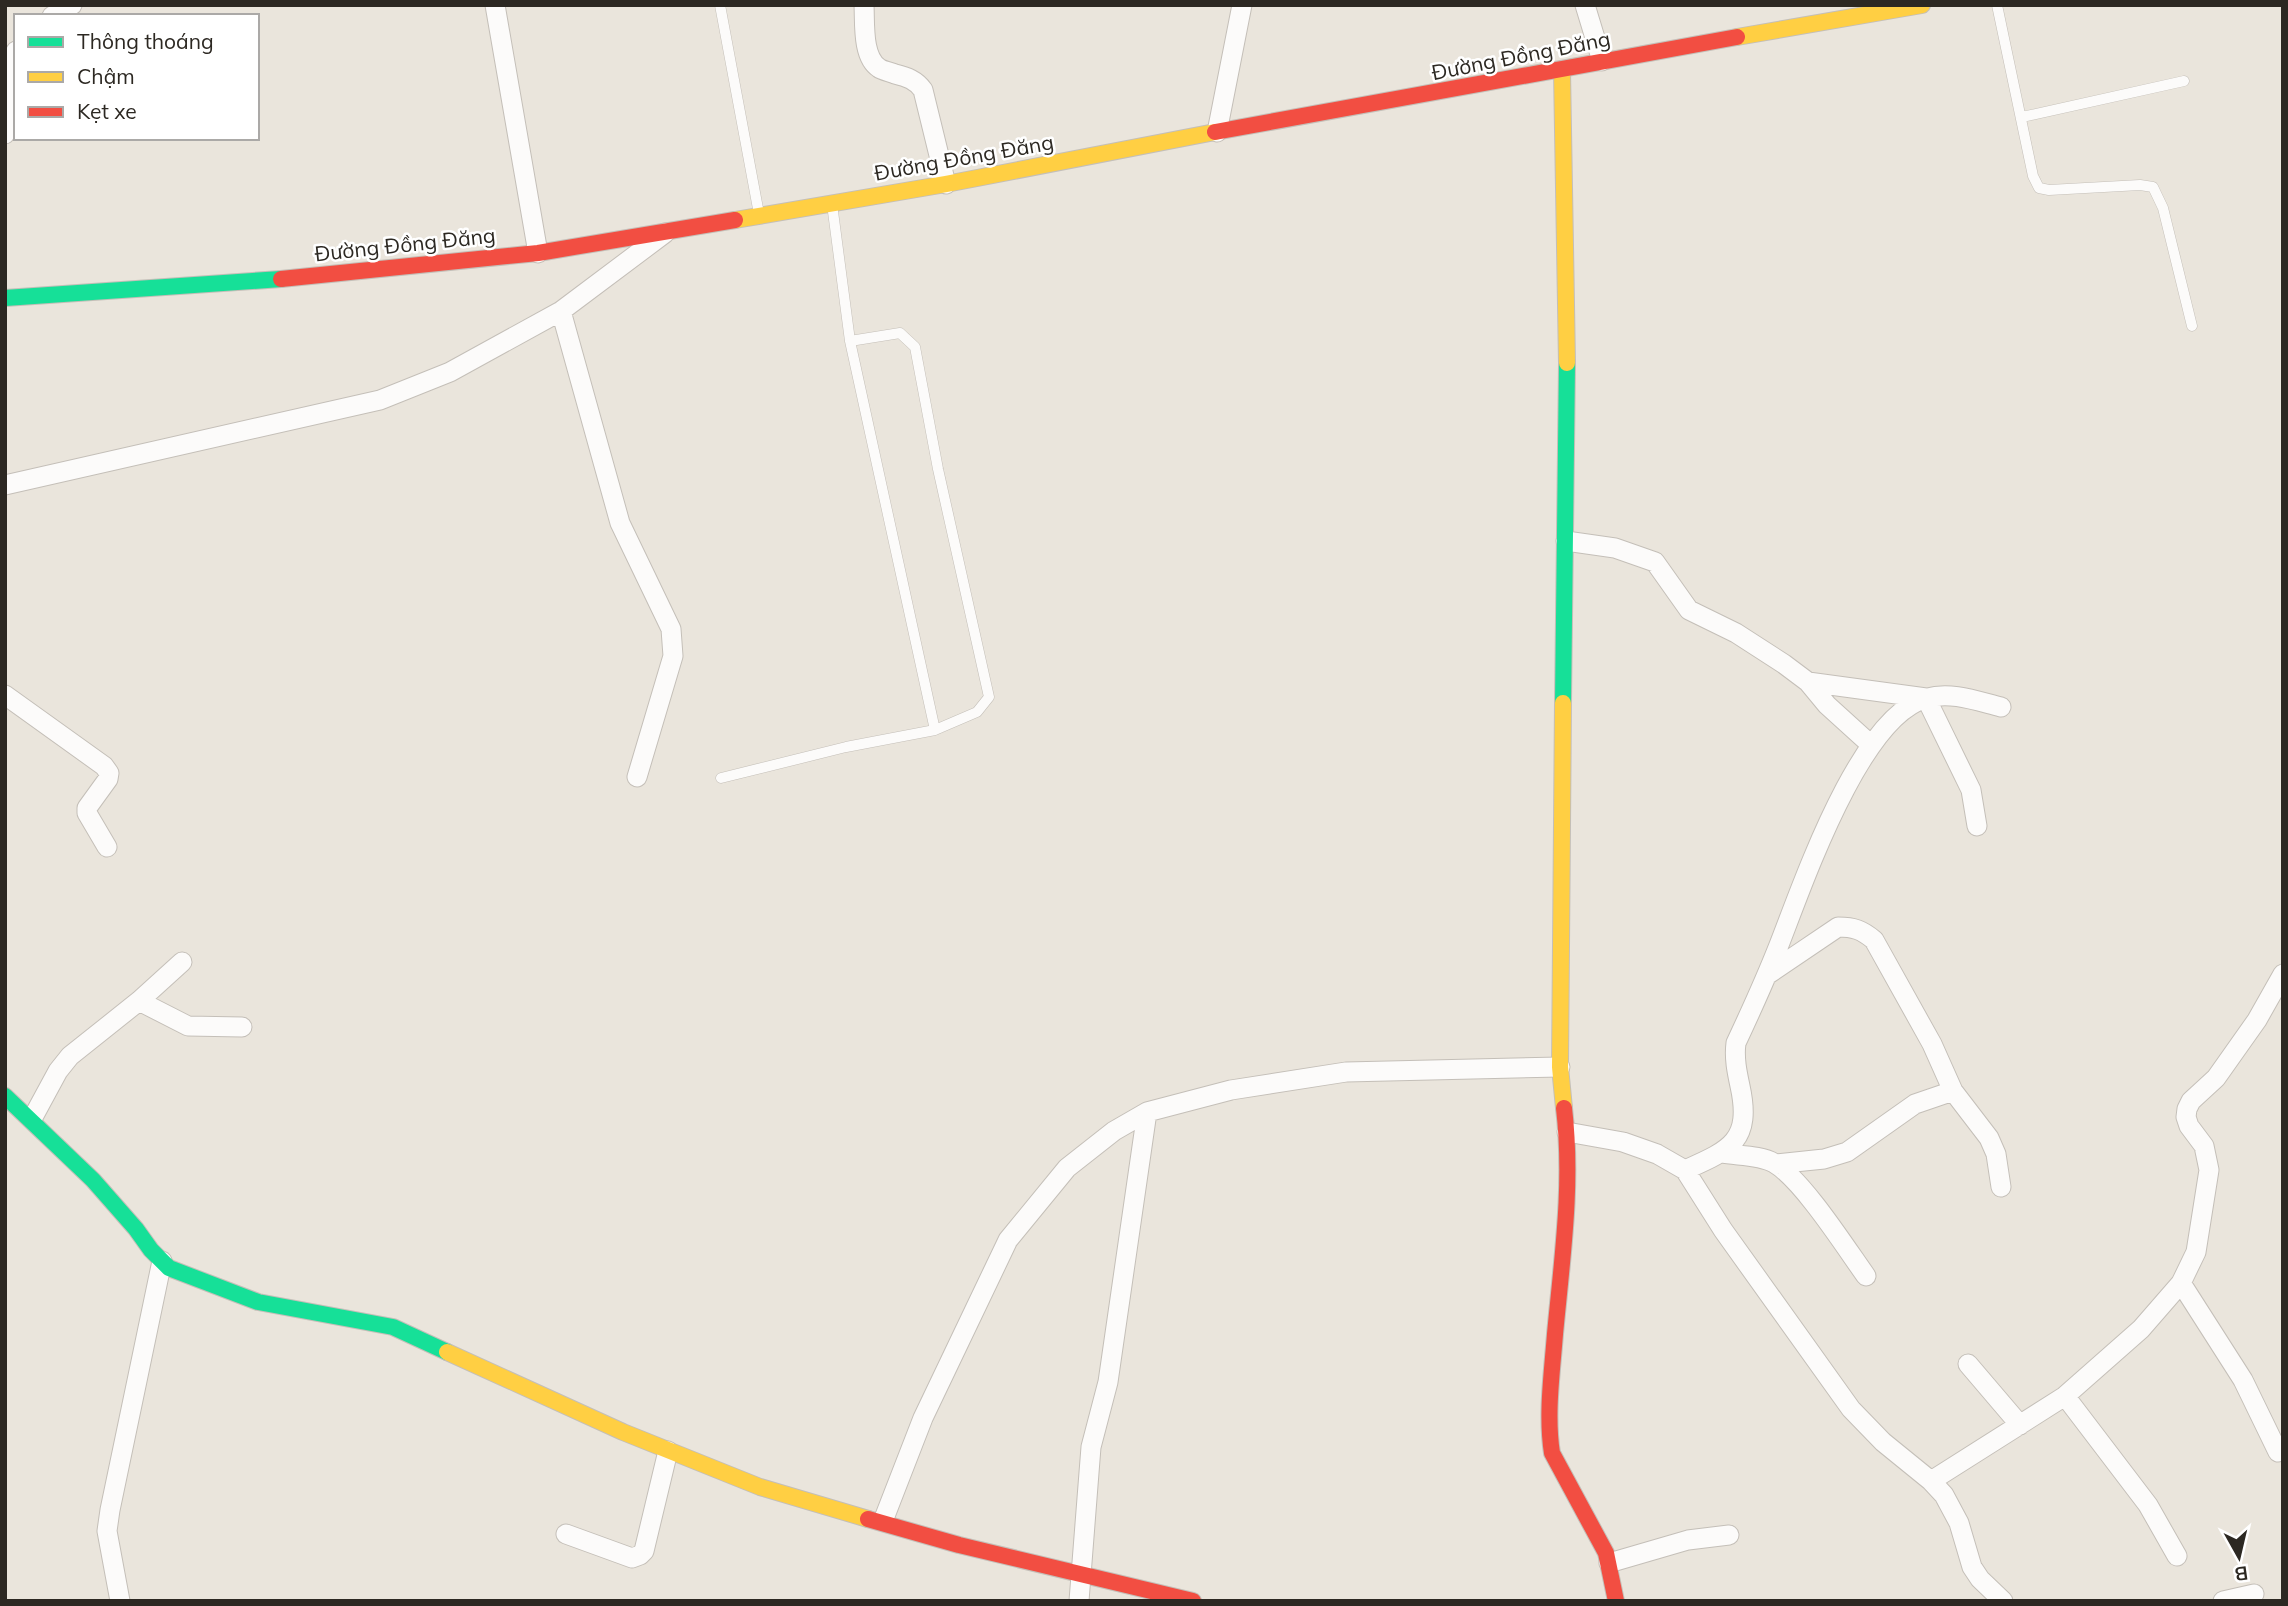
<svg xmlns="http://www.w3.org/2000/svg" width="2288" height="1606" font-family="Mulish,sans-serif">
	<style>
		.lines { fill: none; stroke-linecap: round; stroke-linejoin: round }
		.lane-casing { stroke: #c4bfb8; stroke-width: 11 }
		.street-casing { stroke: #c4bfb8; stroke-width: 21 }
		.fast-casing { stroke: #c4bfb8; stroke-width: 18 }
		.slow-casing { stroke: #c4bfb8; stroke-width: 18 }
		.jam-casing { stroke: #c4bfb8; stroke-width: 18 }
		.lane { stroke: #fcfbfa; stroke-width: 10 }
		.street { stroke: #fcfbfa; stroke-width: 19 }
		.fast { stroke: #16e098; stroke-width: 16 }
		.slow { stroke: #ffcf43; stroke-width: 16 }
		.jam { stroke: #f24e42; stroke-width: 16 }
		.labels { text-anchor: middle; stroke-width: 5; stroke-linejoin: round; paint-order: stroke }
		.street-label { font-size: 21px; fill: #2c2822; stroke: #fff }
	</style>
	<rect width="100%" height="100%" fill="#eae5dc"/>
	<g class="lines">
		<g class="lane-casing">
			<path id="lane" d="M 720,5 L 759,214
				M 1997,5 L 2033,176 L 2039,188 L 2049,190 L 2140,185 L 2153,187 L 2163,208 L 2192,326
				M 2022,117 L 2184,81
				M 850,341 L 900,333 L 915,347 L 938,469 L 989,697 L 977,712 L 935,730
				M 721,778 L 846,747 L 935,730 L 850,341 L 832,204"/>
		</g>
		<g class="street-casing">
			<path id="street" d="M 495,5 L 538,253
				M 864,5 C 865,23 862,57 879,68 C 883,71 891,72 895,74 C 907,77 916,80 923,90 L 946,184
				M 1585,5 L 1602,61
				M 52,16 L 72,5
				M 1217,132 L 1242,5
				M 5,134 L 11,61 L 16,51
				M 561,311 L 620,523 L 671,629 L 673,656 L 637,777
				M 5,485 L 380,400 L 450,372 L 561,311 L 665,233
				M 1566,541 L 1615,548 L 1655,562 L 1689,610 L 1736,633 L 1784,664 L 1808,682 L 1827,705 L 1870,744
				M 1808,682 L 1926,698 L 1971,790 L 1977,826
				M 5,695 L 104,766 L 109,773 L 108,779 L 87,808 L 87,813 L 107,847
				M 1767,975 L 1838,927 C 1854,927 1862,930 1874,940 L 1932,1044 L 1953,1091 L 1989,1138 L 1996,1154 L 2001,1187
				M 139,1001 L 188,1026 L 242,1027
				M 32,1119 L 58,1071 L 70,1056 L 139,1001 L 182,962
				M 1567,1132 L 1623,1142 L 1657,1154 L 1685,1170 L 1723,1230 L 1851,1409 L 1883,1442 L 1931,1481 L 1944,1495 L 1959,1523 L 1972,1567 L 1980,1579 L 2003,1601
				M 1721,1153 C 1738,1156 1760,1155 1774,1163 C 1802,1179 1846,1248 1866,1276
				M 1776,1164 L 1824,1159 L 1847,1152 L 1915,1104 L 1953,1091
				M 1685,1170 C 1730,1150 1752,1141 1740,1086 C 1737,1072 1734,1058 1736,1043 C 1751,1011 1766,978 1779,945 C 1803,884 1860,715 1927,698 C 1951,691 1977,701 2001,707
				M 2181,1283 L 2243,1380 L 2278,1452
				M 1968,1364 L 2020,1425
				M 2065,1396 L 2148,1505 L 2177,1556
				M 1931,1481 L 2065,1396 L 2141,1329 L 2181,1283 L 2196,1252 L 2209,1170 L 2204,1146 L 2189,1126 L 2186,1117 L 2187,1109 L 2191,1101 L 2216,1078 L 2257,1020 L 2283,974
				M 883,1521 L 923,1418 L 1008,1240 L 1067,1168 L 1114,1131 L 1147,1112 L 1231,1090 L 1346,1072 L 1560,1067
				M 566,1534 L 632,1558 L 640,1555 L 644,1551 L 668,1451
				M 1609,1563 L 1688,1540 L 1729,1535
				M 120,1601 L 107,1531 L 110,1510 L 162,1261
				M 1079,1601 L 1091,1447 L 1108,1382 L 1147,1112
				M 2223,1601 L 2254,1594"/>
		</g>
		<g class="fast-casing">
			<path id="fast" d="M 5,298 L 281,279
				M 1563,703 L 1567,363
				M 5,1096 L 93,1180 L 136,1229 L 151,1250 L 169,1268 L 258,1302 L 393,1327 L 447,1352"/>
		</g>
		<g class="slow-casing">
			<path id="slow" d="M 1737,37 L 1922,5
				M 1562,71 L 1567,363
				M 735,220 L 946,184 L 1215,132
				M 1563,703 L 1560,1067 L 1564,1108
				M 447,1352 L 623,1432 L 760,1487 L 868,1519"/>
		</g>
		<g class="jam-casing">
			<path id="jam" d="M 1215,132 L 1737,37
				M 281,279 L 538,253 L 735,220
				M 1564,1108 C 1573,1184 1562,1259 1555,1334 C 1552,1373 1546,1415 1552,1453 L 1606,1553 L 1616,1601
				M 868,1519 L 959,1545 L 1193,1601"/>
		</g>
		<use href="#lane" class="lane"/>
		<use href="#street" class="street"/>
		<use href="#fast" class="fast"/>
		<use href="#slow" class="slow"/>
		<use href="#jam" class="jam"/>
	</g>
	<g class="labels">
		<g class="street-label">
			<text transform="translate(1521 56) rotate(-11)" y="7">Đường Đồng Đăng</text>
			<text transform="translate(964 158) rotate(-10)" y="7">Đường Đồng Đăng</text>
			<text transform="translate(405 245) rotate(-6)" y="7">Đường Đồng Đăng</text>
		</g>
	</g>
	<rect width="2288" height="1606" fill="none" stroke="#2c2822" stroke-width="14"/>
	<rect x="14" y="14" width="245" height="126" fill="#ffffff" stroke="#aba9a7" stroke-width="2"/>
	<rect x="28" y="37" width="35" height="10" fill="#16e098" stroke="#aba9a7" stroke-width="2"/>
	<text x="77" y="49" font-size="21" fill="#2c2822">Thông thoáng</text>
	<rect x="28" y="72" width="35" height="10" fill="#ffcf43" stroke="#aba9a7" stroke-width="2"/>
	<text x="77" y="84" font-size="21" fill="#2c2822">Chậm</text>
	<rect x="28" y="107" width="35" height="10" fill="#f24e42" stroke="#aba9a7" stroke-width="2"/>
	<text x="77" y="119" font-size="21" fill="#2c2822">Kẹt xe</text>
	<g transform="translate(2239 1557) rotate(172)" stroke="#ffffff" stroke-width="5" paint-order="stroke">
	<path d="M0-5L12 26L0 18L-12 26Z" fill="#2c2822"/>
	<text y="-10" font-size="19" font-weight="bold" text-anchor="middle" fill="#2c2822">B</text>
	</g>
</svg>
